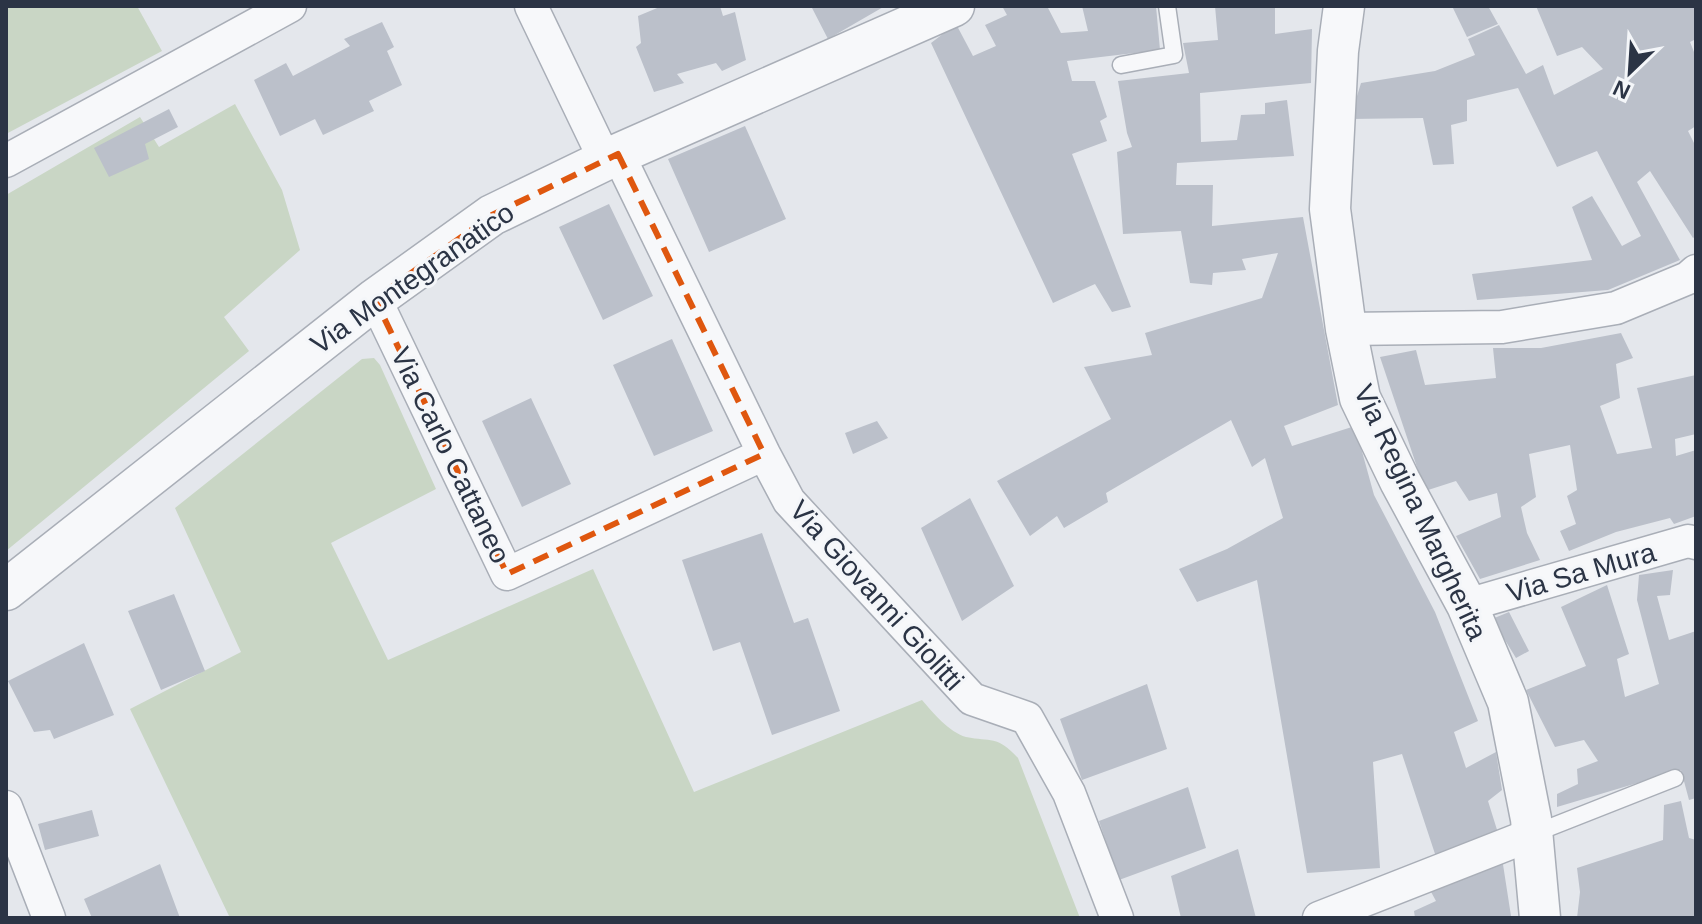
<svg xmlns="http://www.w3.org/2000/svg" width="1702" height="924" font-family="Arial,sans-serif">
	<style>
		.green { fill: #c9d6c5 }
		.building { fill: #bbc0ca }
		.lines { fill: none; stroke-linecap: round; stroke-linejoin: round }
		.service-casing { stroke: #a9aeb7; stroke-width: 19 }
		.minor-casing { stroke: #a9aeb7; stroke-width: 35 }
		.tertiary-casing { stroke: #a9aeb7; stroke-width: 43 }
		.service { stroke: #f7f8fa; stroke-width: 16 }
		.minor { stroke: #f7f8fa; stroke-width: 32 }
		.tertiary { stroke: #f7f8fa; stroke-width: 40 }
		.marked { fill: none; stroke: #df570f; stroke-width: 6; stroke-dasharray: 16 10; stroke-linejoin: round }
		.labels { text-anchor: middle; stroke-width: 6; stroke-linejoin: round; paint-order: stroke }
		.street-label { font-size: 28px; fill: #2b3445; stroke: #f4f6f9 }
	</style>
	<rect width="100%" height="100%" fill="#e4e7ec"/>
	<path class="green" d="M 6,6 L 137,6 L 162,51 L 6,134 Z
		M 235,104 L 282,190 L 300,250 L 224,317 L 249,351 L 6,551 L 6,195 L 140,117 L 159,147 Z
		M 374,358 L 380,365 L 436,489 L 331,543 L 388,660 L 593,569 L 694,792 L 922,700 C 933,713 949,732 966,737 C 991,742 997,735 1018,758 L 1080,918 L 230,918 L 130,709 L 241,652 L 175,508 L 362,359 Z"/>
	<path class="building" d="M 662,6 L 720,6 L 723,16 L 735,12 L 746,60 L 722,71 L 716,63 L 677,74 L 684,83 L 654,92 L 636,47 L 641,43 L 638,16 Z
		M 811,6 L 885,6 L 828,39 Z
		M 1002,6 L 1047,6 L 1061,33 L 1088,31 L 1082,6 L 1156,6 L 1160,50 L 1067,61 L 1072,81 L 1095,81 L 1107,117 L 1100,121 L 1107,141 L 1072,154 L 1131,307 L 1112,312 L 1095,284 L 1053,303 L 931,43 L 956,24 L 973,56 L 996,46 L 985,25 L 1007,15 Z
		M 1215,6 L 1275,6 L 1275,34 L 1312,29 L 1311,83 L 1200,93 L 1201,142 L 1237,140 L 1241,115 L 1265,114 L 1265,103 L 1287,100 L 1294,156 L 1177,163 L 1176,185 L 1213,185 L 1212,226 L 1303,217 L 1338,405 L 1284,426 L 1292,446 L 1355,426 L 1374,495 L 1435,612 L 1478,721 L 1454,732 L 1466,768 L 1496,752 L 1502,790 L 1488,801 L 1498,833 L 1438,863 L 1402,754 L 1373,762 L 1380,868 L 1307,873 L 1257,580 L 1197,602 L 1179,569 L 1227,549 L 1283,518 L 1265,458 L 1252,467 L 1231,420 L 1106,493 L 1108,502 L 1064,528 L 1057,516 L 1030,536 L 997,481 L 1111,419 L 1084,367 L 1152,355 L 1145,333 L 1262,298 L 1278,253 L 1242,259 L 1246,270 L 1213,273 L 1212,285 L 1190,283 L 1181,231 L 1123,234 L 1117,152 L 1132,147 L 1127,133 L 1118,81 L 1189,73 L 1183,43 L 1218,40 Z
		M 1452,6 L 1488,6 L 1498,24 L 1467,37 Z
		M 1536,6 L 1653,6 L 1654,8 L 1659,6 L 1696,6 L 1696,39 L 1690,42 L 1696,57 L 1696,126 L 1688,131 L 1696,147 L 1696,236 L 1693,238 L 1650,171 L 1637,182 L 1680,260 L 1608,290 L 1477,300 L 1472,274 L 1592,260 L 1572,207 L 1592,196 L 1622,246 L 1641,236 L 1597,151 L 1557,167 L 1518,88 L 1467,100 L 1467,121 L 1451,125 L 1454,164 L 1433,165 L 1423,118 L 1350,119 L 1361,83 L 1435,71 L 1475,55 L 1468,39 L 1499,25 L 1526,74 L 1543,65 L 1554,95 L 1603,69 L 1582,47 L 1557,56 Z
		M 382,22 L 394,47 L 387,51 L 402,85 L 369,101 L 374,111 L 323,135 L 315,119 L 280,136 L 254,80 L 286,63 L 293,76 L 350,46 L 344,39 Z
		M 169,109 L 178,127 L 145,144 L 149,159 L 109,177 L 94,148 Z
		M 745,126 L 786,219 L 709,252 L 668,159 Z
		M 609,204 L 653,296 L 603,320 L 559,227 Z
		M 1621,333 L 1633,358 L 1616,364 L 1620,398 L 1600,406 L 1617,454 L 1652,448 L 1637,388 L 1696,375 L 1696,434 L 1675,439 L 1676,456 L 1696,450 L 1696,516 L 1674,524 L 1670,518 L 1616,532 L 1569,551 L 1560,531 L 1576,524 L 1567,496 L 1577,490 L 1570,445 L 1529,454 L 1536,497 L 1521,507 L 1527,533 L 1540,560 L 1480,579 L 1456,536 L 1501,517 L 1497,493 L 1469,501 L 1456,481 L 1425,491 L 1380,357 L 1416,350 L 1425,385 L 1496,378 L 1493,348 L 1541,348 Z
		M 672,339 L 713,431 L 654,456 L 613,365 Z
		M 531,398 L 571,484 L 522,507 L 482,421 Z
		M 877,421 L 888,438 L 853,454 L 845,433 Z
		M 970,498 L 1014,586 L 962,621 L 921,528 Z
		M 762,533 L 794,623 L 808,618 L 840,711 L 772,735 L 740,642 L 713,651 L 682,560 Z
		M 1673,570 L 1670,595 L 1657,596 L 1669,640 L 1696,631 L 1696,798 L 1689,800 L 1681,770 L 1557,807 L 1557,794 L 1578,784 L 1577,769 L 1598,761 L 1584,740 L 1555,747 L 1526,690 L 1586,666 L 1561,607 L 1607,585 L 1629,654 L 1617,659 L 1625,697 L 1659,684 L 1637,600 L 1639,575 Z
		M 174,594 L 205,671 L 161,690 L 128,611 Z
		M 1509,612 L 1529,651 L 1516,658 L 1492,619 Z
		M 84,643 L 114,715 L 54,739 L 50,730 L 34,732 L 8,681 Z
		M 1147,684 L 1167,749 L 1082,780 L 1060,719 Z
		M 1188,787 L 1206,848 L 1119,880 L 1099,821 Z
		M 1681,801 L 1689,838 L 1696,840 L 1696,918 L 1577,918 L 1580,892 L 1577,868 L 1663,840 L 1664,805 Z
		M 92,810 L 99,836 L 45,850 L 38,824 Z
		M 1238,849 L 1256,918 L 1181,918 L 1171,876 Z
		M 1502,858 L 1511,916 L 1506,918 L 1415,918 L 1414,911 L 1436,901 L 1430,890 Z
		M 160,864 L 180,918 L 92,918 L 84,899 Z"/>
	<g class="lines">
		<g class="service-casing">
			<path id="service" d="M 1121,65 L 1174,55 L 1167,6
				M 1533,834 L 1675,778"/>
		</g>
		<g class="minor-casing">
			<path id="minor" d="M 531,6 L 605,160
				M 618,154 L 764,454 L 789,501 L 972,699 L 1027,718 L 1069,793 L 1117,918
				M 6,161 L 290,6
				M 375,299 L 507,574 L 764,454
				M 1346,329 L 1502,327 L 1616,308 L 1688,278 L 1696,271
				M 1467,605 L 1688,541 L 1696,543
				M 6,807 L 49,918
				M 1319,918 L 1533,834"/>
		</g>
		<g class="tertiary-casing">
			<path id="tertiary" d="M 1344,6 L 1338,51 L 1330,209 L 1346,329 L 1360,398 L 1400,481 L 1467,605 L 1508,702 L 1531,819 L 1540,918
				M 6,590 L 375,299 L 492,215 L 618,154 L 954,6"/>
		</g>
		<use href="#service" class="service"/>
		<use href="#minor" class="minor"/>
		<use href="#tertiary" class="tertiary"/>
	</g>
	<path class="marked" d="M 618,154 L 764,454 L 507,574 L 375,299 L 492,215 Z"/>
	<g class="labels">
		<g class="street-label">
			<text transform="translate(412 278) rotate(-35)" y="10">Via Montegranatico</text>
			<text transform="translate(451 455) rotate(64)" y="10">Via Carlo Cattaneo</text>
			<text transform="translate(1421 512) rotate(65)" y="10">Via Regina Margherita</text>
			<text transform="translate(1581 572) rotate(-16)" y="10">Via Sa Mura</text>
			<text transform="translate(877 595) rotate(48)" y="10">Via Giovanni Giolitti</text>
		</g>
	</g>
	<rect width="1702" height="924" fill="none" stroke="#2b3445" stroke-width="16"/>
	<g transform="translate(1630 72) rotate(205)" stroke="#f4f6f9" stroke-width="6" paint-order="stroke">
	<path d="M0-6L14 30L0 20L-14 30Z" fill="#2b3445"/>
	<text y="-12" font-size="22" font-weight="bold" text-anchor="middle" fill="#2b3445">N</text>
	</g>
</svg>
